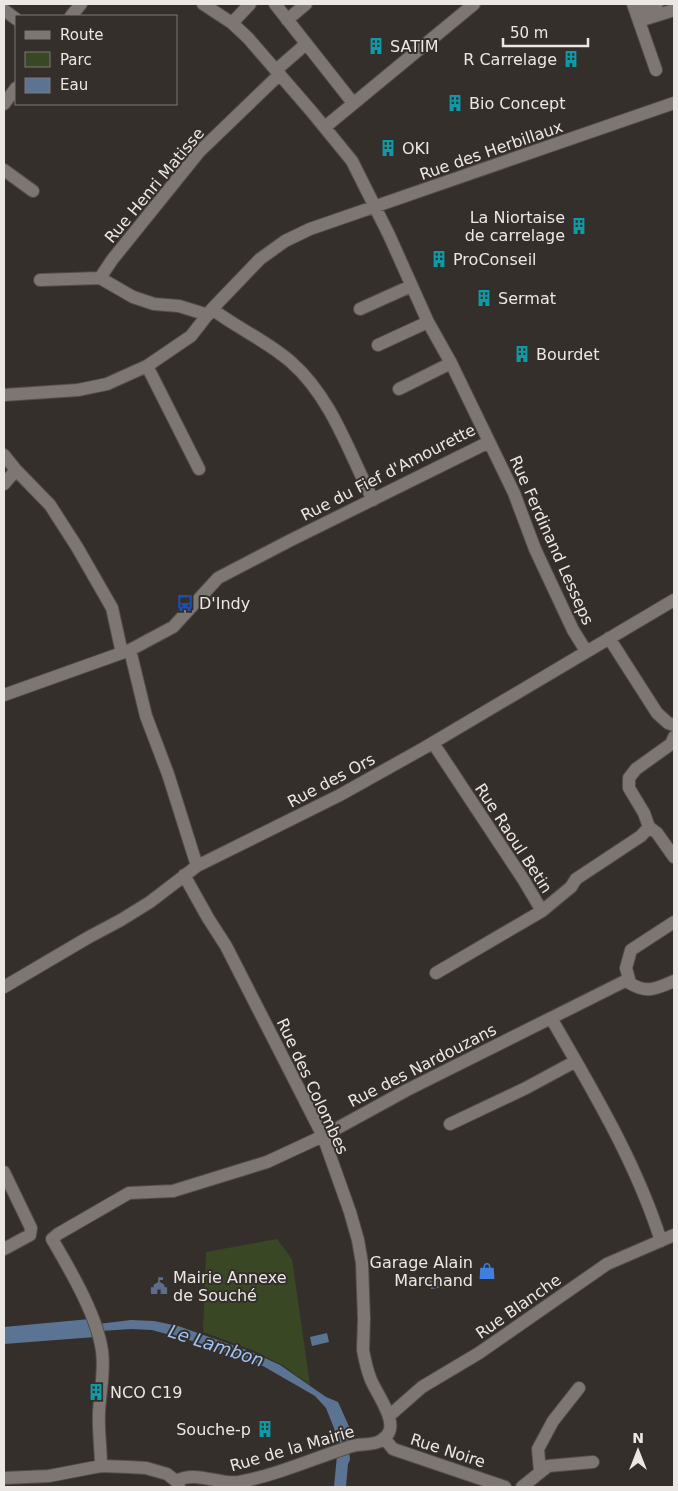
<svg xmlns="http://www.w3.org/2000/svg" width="678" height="1491" font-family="'DejaVu Sans',sans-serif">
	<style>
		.green { fill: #394725 }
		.water { fill: #5c7493 }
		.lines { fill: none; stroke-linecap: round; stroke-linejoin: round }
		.minor-casing { stroke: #534d4a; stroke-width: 14 }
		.minor { stroke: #7d7672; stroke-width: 12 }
		.labels { text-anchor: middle; stroke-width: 4; stroke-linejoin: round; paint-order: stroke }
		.poi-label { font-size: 16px; fill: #ebe7e5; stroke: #352f2b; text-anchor: start }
		.street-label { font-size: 16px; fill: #ebe7e5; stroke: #352f2b }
		.water-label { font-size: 18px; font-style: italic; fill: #9dc5f9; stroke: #352f2b }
	</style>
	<rect width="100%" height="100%" fill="#352f2b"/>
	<path class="green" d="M 277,1239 L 292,1259 L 310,1385 L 282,1365 L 252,1350 L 203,1332 L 206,1252 Z"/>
	<path class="water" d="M 447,1276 L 449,1286 L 431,1289 L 429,1280 Z
		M 90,1319 L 98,1324 L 131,1320 L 154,1321 L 178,1326 L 252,1352 L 280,1365 L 326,1397 L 338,1402 L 351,1431 L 347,1433 L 350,1460 L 348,1464 L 346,1487 L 334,1487 L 338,1445 L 334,1428 L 326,1408 L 315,1396 L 263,1366 L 196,1342 L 152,1330 L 131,1329 L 101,1331 L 95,1337 L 4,1344 L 4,1327 Z
		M 327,1333 L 329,1342 L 312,1346 L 310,1337 Z"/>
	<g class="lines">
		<g class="minor-casing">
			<path id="minor" d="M 203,4 L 232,23 L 248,38 L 312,112 L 352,161 L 389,235 L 428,322 L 451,363 L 514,493 L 535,549 L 573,630 L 586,651
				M 275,4 L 353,103
				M 633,4 L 656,70
				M 4,10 L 16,19
				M 635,10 L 657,4
				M 71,16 L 81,4
				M 287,20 L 306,4
				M 639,21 L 674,10
				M 232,23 L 250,4
				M 276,70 L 306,44
				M 4,104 L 16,88
				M 325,127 L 474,4
				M 4,170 L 33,191
				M 100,278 L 112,260 L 199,152 L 280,74
				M 40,280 L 100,278 L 133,297 L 154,304 L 179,306 L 208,315
				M 212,309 C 237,328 267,341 291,362 C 332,398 349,453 373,500
				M 360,309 L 411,286
				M 378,345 L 428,322
				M 147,366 L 199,469
				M 399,389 L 451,363
				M 4,395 L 78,390 L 107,384 L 147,366 L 191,336 L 212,309 L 260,259 L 285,241 L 310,229 L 674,103
				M 4,455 L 16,470 L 50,505 L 77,547 L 112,608 L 122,653
				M 4,484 L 16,470
				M 609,638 L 657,713 L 668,723 L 674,725
				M 130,650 L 146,716 L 168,774 L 197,866
				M 4,695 L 130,650 L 173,627 L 218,578 L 291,540 L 489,442
				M 433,743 L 523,879 L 542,911
				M 649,827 L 657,833 L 674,857
				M 436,973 L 542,911 L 571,887 L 576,879 L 641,836 L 649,827 L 644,813 L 629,788 L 629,778 L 636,769 L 671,744 L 674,737
				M 626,981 C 646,994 653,990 674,981
				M 4,987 L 89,937 L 121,920 L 150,902 L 197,866 L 340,795 L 424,748 L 674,600
				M 551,1018 L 629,979 L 626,968 L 631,950 L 674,922
				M 450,1124 L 526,1088 L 576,1061
				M 4,1172 L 31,1228 L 30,1235
				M 52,1239 L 58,1234 L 129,1193 L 173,1191 L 267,1162 L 323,1136 L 407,1090 L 551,1018 C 592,1089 636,1162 661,1241
				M 52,1239 C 70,1270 97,1315 102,1351 C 105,1371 100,1392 99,1412 C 98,1430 101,1449 101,1466
				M 4,1249 L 30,1235
				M 389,1416 L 422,1387 L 479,1353 L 607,1264 L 674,1235
				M 384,1438 L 393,1449 L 505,1487
				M 540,1472 L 538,1449 L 553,1421 L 579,1388
				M 4,1478 L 49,1476 L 101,1466 L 129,1467 L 146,1468 L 167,1474 L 176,1481 L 179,1487
				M 176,1481 C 196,1470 218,1485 239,1482 C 277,1475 315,1458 352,1446 C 360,1444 370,1445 378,1442 C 383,1440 389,1435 390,1429 C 393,1415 376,1392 371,1380 C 367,1370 365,1361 363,1350 L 364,1319 L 362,1263 L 358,1240 L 350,1212 L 323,1136 L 226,946 L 208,918 L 184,875
				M 522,1487 L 548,1466 L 593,1462"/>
		</g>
		<use href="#minor" class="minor"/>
	</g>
	<defs>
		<g id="building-bare" transform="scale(1.35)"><path d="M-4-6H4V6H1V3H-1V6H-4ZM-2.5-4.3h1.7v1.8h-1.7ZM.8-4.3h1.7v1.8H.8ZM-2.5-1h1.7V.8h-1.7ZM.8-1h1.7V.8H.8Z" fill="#0f9aa8" stroke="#352f2b" stroke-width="2.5" paint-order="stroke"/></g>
		<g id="bus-bare" transform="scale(1.35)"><path d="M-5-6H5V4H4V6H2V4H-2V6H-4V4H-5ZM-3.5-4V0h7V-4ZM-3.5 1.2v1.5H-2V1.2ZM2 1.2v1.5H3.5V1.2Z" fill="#1a4fb4" stroke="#352f2b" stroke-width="2.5" paint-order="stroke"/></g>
		<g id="shop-bare" transform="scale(1.35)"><path d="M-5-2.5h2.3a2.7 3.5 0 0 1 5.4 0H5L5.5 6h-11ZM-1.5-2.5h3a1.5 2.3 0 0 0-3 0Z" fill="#3f7fe0" stroke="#352f2b" stroke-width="2.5" paint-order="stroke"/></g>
		<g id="civic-bare" transform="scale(1.35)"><path d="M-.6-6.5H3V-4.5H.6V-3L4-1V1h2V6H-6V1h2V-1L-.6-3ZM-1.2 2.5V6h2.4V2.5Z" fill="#5c6f8a" stroke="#352f2b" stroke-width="2.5" paint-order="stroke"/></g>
	</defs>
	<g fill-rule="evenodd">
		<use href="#building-bare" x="376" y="46"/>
		<use href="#building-bare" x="571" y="59"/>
		<use href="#building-bare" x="455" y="103"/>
		<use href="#building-bare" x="388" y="148"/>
		<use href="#building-bare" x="579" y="226"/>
		<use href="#building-bare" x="439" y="259"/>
		<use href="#building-bare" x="484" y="298"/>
		<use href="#building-bare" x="522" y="354"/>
		<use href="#bus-bare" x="185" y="603"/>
		<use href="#shop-bare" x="487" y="1271"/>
		<use href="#civic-bare" x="159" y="1286"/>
		<use href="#building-bare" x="96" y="1392"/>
		<use href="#building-bare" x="265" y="1429"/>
	</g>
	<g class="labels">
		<g class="poi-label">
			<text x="390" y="52">SATIM</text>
			<text x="557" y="65" text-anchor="end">R Carrelage</text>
			<text x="469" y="109">Bio Concept</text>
			<text x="402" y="154">OKI</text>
			<text x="565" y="223" text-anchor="end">La Niortaise<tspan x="565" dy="18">de carrelage</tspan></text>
			<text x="453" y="265">ProConseil</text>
			<text x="498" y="304">Sermat</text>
			<text x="536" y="360">Bourdet</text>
			<text x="199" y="609">D'Indy</text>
			<text x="473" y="1268" text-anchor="end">Garage Alain<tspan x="473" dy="18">Marchand</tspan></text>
			<text x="173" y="1283">Mairie Annexe<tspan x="173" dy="18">de Souché</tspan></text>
			<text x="110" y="1398">NCO C19</text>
			<text x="251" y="1435" text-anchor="end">Souche-p</text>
		</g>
		<g class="street-label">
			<text transform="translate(491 150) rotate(-19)" y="6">Rue des Herbillaux</text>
			<text transform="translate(154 185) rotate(-50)" y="6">Rue Henri Matisse</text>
			<text transform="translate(388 472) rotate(-27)" y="6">Rue du Fief d'Amourette</text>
			<text transform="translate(552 540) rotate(66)" y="6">Rue Ferdinand Lesseps</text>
			<text transform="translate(331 780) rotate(-28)" y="6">Rue des Ors</text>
			<text transform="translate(514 838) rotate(57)" y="6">Rue Raoul Betin</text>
			<text transform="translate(422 1065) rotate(-27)" y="6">Rue des Nardouzans</text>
			<text transform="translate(313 1086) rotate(65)" y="6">Rue des Colombes</text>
			<text transform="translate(518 1306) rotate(-35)" y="6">Rue Blanche</text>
			<text transform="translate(292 1448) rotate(-16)" y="6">Rue de la Mairie</text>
			<text transform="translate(448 1450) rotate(18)" y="6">Rue Noire</text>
		</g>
		<g class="water-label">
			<text transform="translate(216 1346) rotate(18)" y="6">Le Lambon</text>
		</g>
	</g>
	<rect width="678" height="1491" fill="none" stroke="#ebe7e5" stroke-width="10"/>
	<rect x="15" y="15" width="162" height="90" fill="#352f2b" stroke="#7e7975"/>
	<rect x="25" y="31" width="25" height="8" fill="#7d7672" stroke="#7e7975"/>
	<text x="60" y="40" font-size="15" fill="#ebe7e5">Route</text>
	<rect x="25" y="52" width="25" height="15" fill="#394725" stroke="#7e7975"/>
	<text x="60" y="65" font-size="15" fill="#ebe7e5">Parc</text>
	<rect x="25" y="78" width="25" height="15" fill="#5c7493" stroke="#7e7975"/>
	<text x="60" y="90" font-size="15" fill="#ebe7e5">Eau</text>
	<g transform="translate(638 1451)" stroke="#352f2b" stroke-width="4" paint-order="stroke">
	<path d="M0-4L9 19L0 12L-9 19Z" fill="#ebe7e5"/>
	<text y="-8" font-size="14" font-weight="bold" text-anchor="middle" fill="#ebe7e5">N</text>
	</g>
	<path d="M503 38v8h85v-8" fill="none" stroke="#ebe7e5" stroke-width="2.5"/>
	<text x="510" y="38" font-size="15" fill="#ebe7e5" stroke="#352f2b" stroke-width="4" paint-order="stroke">50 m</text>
</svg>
